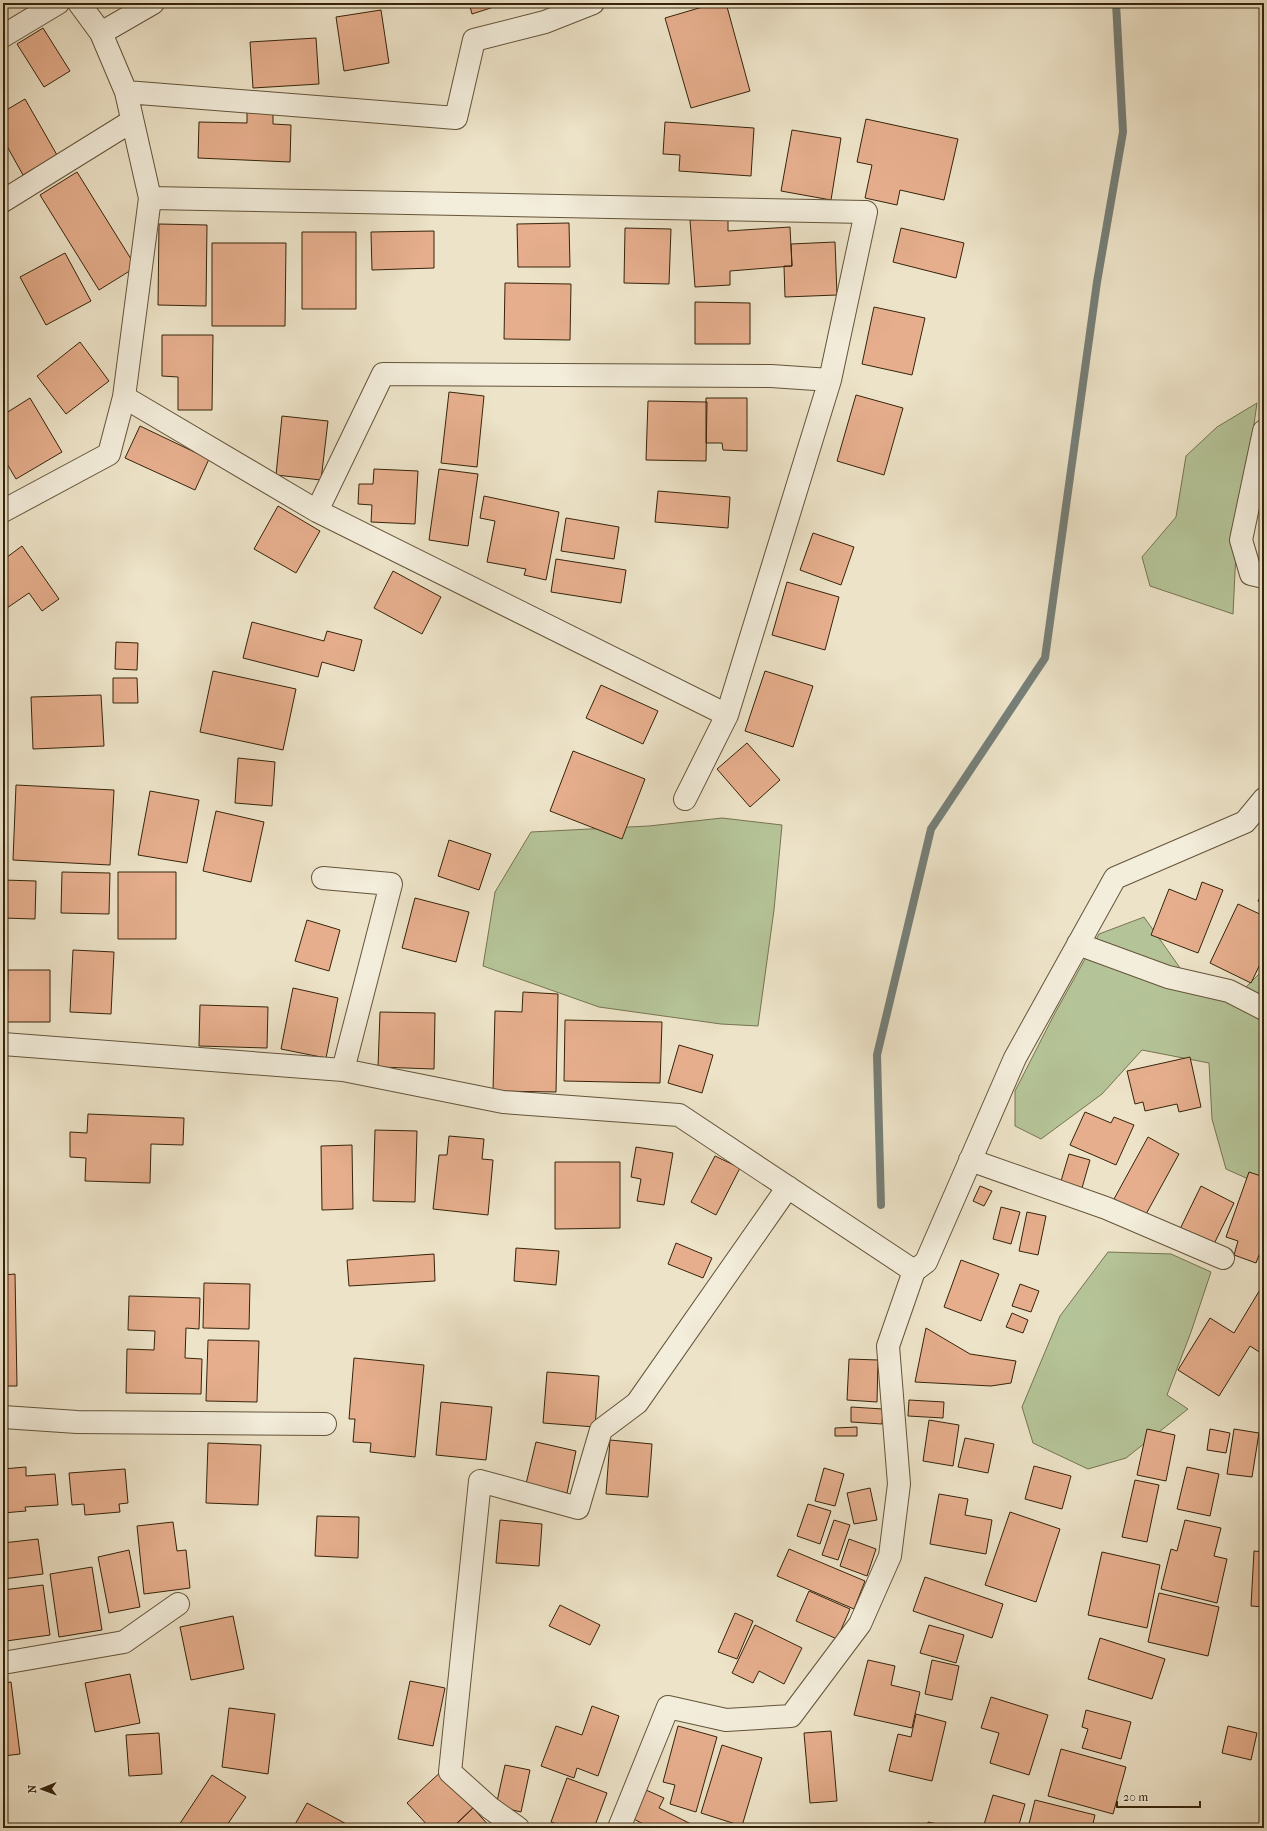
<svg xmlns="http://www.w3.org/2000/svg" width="1267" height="1831" font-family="'IM FELL French Canon',serif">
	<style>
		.green { fill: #b5c498; stroke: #767451 }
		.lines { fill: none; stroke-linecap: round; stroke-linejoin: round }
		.stream { stroke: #767f78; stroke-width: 8 }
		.building { fill: #e6ae8d; stroke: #36240a }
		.minor-casing { stroke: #64543a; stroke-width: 24 }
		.minor { stroke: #f3eddb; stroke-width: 22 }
	</style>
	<rect width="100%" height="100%" fill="#ede3c8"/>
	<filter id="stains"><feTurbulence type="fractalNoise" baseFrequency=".005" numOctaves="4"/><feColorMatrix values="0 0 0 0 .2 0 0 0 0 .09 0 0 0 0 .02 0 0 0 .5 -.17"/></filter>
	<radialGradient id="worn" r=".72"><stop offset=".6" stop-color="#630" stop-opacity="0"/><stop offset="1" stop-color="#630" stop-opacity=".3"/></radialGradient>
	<path class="green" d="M 1257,403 L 1236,551 L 1233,614 L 1150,586 L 1142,557 L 1176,517 L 1186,456 L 1217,427 Z
		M 722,818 L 782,825 L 774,910 L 758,1026 L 721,1024 L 599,1007 L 483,966 L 495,892 L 531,832 L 649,826 Z
		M 1144,917 L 1190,982 L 1231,1002 L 1264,969 L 1264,1186 L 1226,1169 L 1212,1119 L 1209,1063 L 1142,1050 L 1102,1094 L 1041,1139 L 1015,1126 L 1015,1091 L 1055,1013 L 1099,934 Z
		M 1108,1252 L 1171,1254 L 1211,1272 L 1191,1332 L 1167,1395 L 1188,1409 L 1126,1458 L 1088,1469 L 1033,1443 L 1022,1407 L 1060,1316 Z"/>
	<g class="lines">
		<path class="stream" d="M 881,1205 L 877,1055 L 931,829 L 1045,658 L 1097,282 L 1123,132 L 1116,3"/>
	</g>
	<path class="building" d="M 469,3 L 506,3 L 472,14 Z
		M 716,3 L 726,3 L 750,91 L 691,108 L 665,18 Z
		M 381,10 L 389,63 L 344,71 L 336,17 Z
		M 43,28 L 70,71 L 44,87 L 17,44 Z
		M 316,38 L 319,84 L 253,88 L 250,42 Z
		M 25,99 L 57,155 L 23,175 L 3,139 L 3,112 Z
		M 247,111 L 273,111 L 273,124 L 291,125 L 290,162 L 198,158 L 199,122 L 247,123 Z
		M 866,119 L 958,139 L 944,200 L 900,190 L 897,205 L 865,198 L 872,165 L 857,162 Z
		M 665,122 L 754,128 L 751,176 L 679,171 L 680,155 L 663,154 Z
		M 792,130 L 841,138 L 831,200 L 781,191 Z
		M 77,172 L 136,267 L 99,290 L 40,195 Z
		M 728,218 L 728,231 L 790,227 L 792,266 L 730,271 L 730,285 L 695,287 L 690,220 Z
		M 569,223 L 570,267 L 518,267 L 517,224 Z
		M 159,224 L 207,225 L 206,306 L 158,305 Z
		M 625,228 L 671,229 L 669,284 L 624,283 Z
		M 901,228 L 964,243 L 956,278 L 893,262 Z
		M 434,231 L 434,268 L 372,270 L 371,232 Z
		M 302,232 L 356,232 L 356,309 L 302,309 Z
		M 835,242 L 837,295 L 785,297 L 784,266 L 792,266 L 791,244 Z
		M 212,243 L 286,243 L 285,326 L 212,326 Z
		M 65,253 L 91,301 L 46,325 L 20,277 Z
		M 505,283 L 571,284 L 570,340 L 504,339 Z
		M 695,302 L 750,303 L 750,344 L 695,344 Z
		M 874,307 L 925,318 L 912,375 L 862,364 Z
		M 162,335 L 213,335 L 212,410 L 178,410 L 178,377 L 162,376 Z
		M 80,342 L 109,381 L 66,414 L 37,376 Z
		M 449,392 L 484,396 L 477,467 L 441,463 Z
		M 856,395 L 903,408 L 884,475 L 837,461 Z
		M 30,398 L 62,452 L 16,479 L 3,457 L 3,415 Z
		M 706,398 L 747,398 L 747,451 L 723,450 L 722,443 L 706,443 Z
		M 648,401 L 707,402 L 706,461 L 646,460 Z
		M 282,416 L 328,421 L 321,480 L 276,475 Z
		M 140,426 L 209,459 L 195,490 L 125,458 Z
		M 374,469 L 418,471 L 415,524 L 371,522 L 372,505 L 358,504 L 359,484 L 373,484 Z
		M 439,469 L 478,474 L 468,546 L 429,540 Z
		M 658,491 L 730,497 L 728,528 L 655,522 Z
		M 484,496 L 559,512 L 546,580 L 524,575 L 526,569 L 487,562 L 495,521 L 480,518 Z
		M 278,506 L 320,531 L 296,573 L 254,549 Z
		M 566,518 L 619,527 L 614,559 L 561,551 Z
		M 813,533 L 854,547 L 841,585 L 800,570 Z
		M 22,546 L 59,599 L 42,611 L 29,593 L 7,608 L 3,602 L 3,560 Z
		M 556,559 L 626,570 L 621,603 L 551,592 Z
		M 393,571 L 441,597 L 422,634 L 374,608 Z
		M 787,582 L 839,597 L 825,650 L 772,635 Z
		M 252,622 L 324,641 L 327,631 L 362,640 L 354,671 L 322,662 L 318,677 L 243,658 Z
		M 116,642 L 138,643 L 137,670 L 115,669 Z
		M 213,671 L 296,689 L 283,750 L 200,732 Z
		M 765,671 L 813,686 L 793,747 L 745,731 Z
		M 113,678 L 137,678 L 138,703 L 113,703 Z
		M 601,685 L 658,711 L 643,744 L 586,718 Z
		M 101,695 L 104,746 L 33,749 L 31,697 Z
		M 747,743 L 780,780 L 750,807 L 717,769 Z
		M 573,751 L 645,779 L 622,839 L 550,811 Z
		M 238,758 L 275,762 L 272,806 L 235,803 Z
		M 16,785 L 114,790 L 110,865 L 13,860 Z
		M 150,791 L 199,800 L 187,863 L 138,855 Z
		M 216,811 L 264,822 L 251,882 L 203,871 Z
		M 449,840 L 491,854 L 479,890 L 438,876 Z
		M 62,872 L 110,873 L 109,914 L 61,913 Z
		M 118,872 L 176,872 L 176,939 L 118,939 Z
		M 3,880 L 36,881 L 35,919 L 3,918 Z
		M 1202,882 L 1223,890 L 1198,953 L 1151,935 L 1169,889 L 1196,900 Z
		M 1264,890 L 1264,905 L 1258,901 Z
		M 415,898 L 469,912 L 456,962 L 402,948 Z
		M 1238,904 L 1264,916 L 1264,956 L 1251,983 L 1210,963 Z
		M 307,920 L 340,930 L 329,971 L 295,961 Z
		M 73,950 L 114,952 L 111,1014 L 70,1012 Z
		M 8,970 L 50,970 L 50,1022 L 7,1022 Z
		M 293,988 L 338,998 L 326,1058 L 281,1049 Z
		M 523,992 L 558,994 L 556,1092 L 493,1091 L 495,1011 L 522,1012 Z
		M 200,1005 L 268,1007 L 267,1048 L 199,1046 Z
		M 380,1012 L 435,1013 L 434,1069 L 378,1067 Z
		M 565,1020 L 662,1022 L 660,1083 L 564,1081 Z
		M 679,1045 L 713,1055 L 702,1093 L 668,1083 Z
		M 1190,1057 L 1201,1107 L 1179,1112 L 1177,1104 L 1145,1111 L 1143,1102 L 1135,1104 L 1127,1071 Z
		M 1085,1112 L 1111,1123 L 1114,1117 L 1134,1125 L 1116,1165 L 1070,1145 Z
		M 88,1114 L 184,1118 L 183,1145 L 151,1144 L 150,1183 L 85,1181 L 86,1158 L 70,1157 L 70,1132 L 87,1133 Z
		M 375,1130 L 417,1131 L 415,1202 L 373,1201 Z
		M 449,1136 L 484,1139 L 482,1159 L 493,1160 L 488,1215 L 433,1209 L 439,1155 L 447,1155 Z
		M 1148,1137 L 1179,1154 L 1145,1216 L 1114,1199 Z
		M 352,1145 L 353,1209 L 322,1210 L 321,1146 Z
		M 636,1147 L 673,1153 L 664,1205 L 637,1201 L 641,1179 L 631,1177 Z
		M 1069,1154 L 1090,1160 L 1082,1188 L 1061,1181 Z
		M 715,1156 L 740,1168 L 716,1215 L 691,1202 Z
		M 555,1162 L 620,1162 L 620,1228 L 555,1229 Z
		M 1249,1172 L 1264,1177 L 1264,1242 L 1256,1263 L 1234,1255 L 1238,1241 L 1226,1237 Z
		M 980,1186 L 992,1191 L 984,1206 L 973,1201 Z
		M 1201,1186 L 1234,1203 L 1213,1246 L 1180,1229 Z
		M 1001,1207 L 1020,1212 L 1011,1244 L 993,1239 Z
		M 1027,1212 L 1046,1216 L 1038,1255 L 1019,1251 Z
		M 676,1243 L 712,1258 L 703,1278 L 668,1264 Z
		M 516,1248 L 559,1251 L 556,1285 L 514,1281 Z
		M 434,1254 L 435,1281 L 349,1286 L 347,1260 Z
		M 961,1260 L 999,1274 L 981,1321 L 944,1307 Z
		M 15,1274 L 17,1386 L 3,1386 L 3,1275 Z
		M 204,1283 L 250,1284 L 249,1329 L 203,1328 Z
		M 1264,1283 L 1264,1355 L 1250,1346 L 1219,1396 L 1178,1370 L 1210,1318 L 1234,1333 Z
		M 1020,1284 L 1039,1291 L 1031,1312 L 1012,1306 Z
		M 129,1296 L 200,1298 L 199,1329 L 186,1328 L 185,1358 L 202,1359 L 201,1394 L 126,1393 L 127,1349 L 154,1350 L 155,1331 L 128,1330 Z
		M 1012,1313 L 1028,1320 L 1023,1333 L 1006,1327 Z
		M 926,1328 L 970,1354 L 1016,1361 L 1011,1383 L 991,1386 L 915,1382 Z
		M 208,1340 L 259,1341 L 257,1402 L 206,1401 Z
		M 354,1358 L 424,1365 L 415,1457 L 370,1452 L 371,1443 L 353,1442 L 355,1419 L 349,1419 Z
		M 849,1359 L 878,1360 L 877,1402 L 847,1400 Z
		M 547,1372 L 599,1376 L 595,1427 L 543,1423 Z
		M 909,1400 L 944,1402 L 943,1418 L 908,1416 Z
		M 441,1402 L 492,1407 L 486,1460 L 436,1455 Z
		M 851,1407 L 883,1409 L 882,1424 L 851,1422 Z
		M 929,1420 L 959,1425 L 953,1466 L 923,1461 Z
		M 857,1427 L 857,1436 L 835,1436 L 835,1428 Z
		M 1147,1429 L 1175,1435 L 1166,1481 L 1137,1475 Z
		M 1210,1429 L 1230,1433 L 1226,1453 L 1207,1450 Z
		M 1234,1429 L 1259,1433 L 1252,1477 L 1227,1474 Z
		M 965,1438 L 994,1444 L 988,1473 L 958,1467 Z
		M 610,1440 L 652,1444 L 648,1497 L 606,1494 Z
		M 536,1442 L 576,1451 L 567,1493 L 526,1484 Z
		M 208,1443 L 261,1445 L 258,1505 L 206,1503 Z
		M 1034,1466 L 1071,1476 L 1062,1509 L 1025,1499 Z
		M 26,1467 L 26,1476 L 55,1474 L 58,1505 L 25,1507 L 26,1511 L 3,1513 L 3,1469 Z
		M 1187,1467 L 1219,1474 L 1210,1516 L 1177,1509 Z
		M 824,1468 L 844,1474 L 835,1506 L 815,1501 Z
		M 125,1469 L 128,1503 L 119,1504 L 120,1512 L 85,1515 L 84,1504 L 72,1505 L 69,1473 Z
		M 1135,1480 L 1159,1485 L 1147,1542 L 1122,1537 Z
		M 870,1488 L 877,1520 L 854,1524 L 847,1493 Z
		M 939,1494 L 968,1499 L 965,1515 L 992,1520 L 986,1554 L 930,1544 Z
		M 808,1504 L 831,1511 L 820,1544 L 797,1536 Z
		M 1010,1512 L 1060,1529 L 1036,1602 L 985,1585 Z
		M 317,1516 L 359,1517 L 358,1558 L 315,1556 Z
		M 500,1520 L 542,1524 L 539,1566 L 496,1563 Z
		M 834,1520 L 850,1525 L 838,1560 L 822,1555 Z
		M 1185,1520 L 1221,1528 L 1214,1556 L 1227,1559 L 1217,1603 L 1161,1589 L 1171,1549 L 1177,1551 Z
		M 173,1522 L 177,1551 L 186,1550 L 190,1588 L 144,1594 L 137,1526 Z
		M 38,1539 L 43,1574 L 3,1579 L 3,1543 Z
		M 849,1539 L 876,1549 L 867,1576 L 840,1566 Z
		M 789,1549 L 865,1581 L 854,1609 L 777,1576 Z
		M 129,1550 L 140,1607 L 109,1613 L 98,1557 Z
		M 1254,1551 L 1264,1552 L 1264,1607 L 1251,1606 Z
		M 1102,1552 L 1160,1565 L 1147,1628 L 1088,1615 Z
		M 92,1567 L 102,1630 L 59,1637 L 50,1574 Z
		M 925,1577 L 1003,1604 L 992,1638 L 913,1611 Z
		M 43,1585 L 50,1635 L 6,1641 L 3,1622 L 3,1590 Z
		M 809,1591 L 850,1609 L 837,1639 L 796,1621 Z
		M 1159,1593 L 1219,1607 L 1208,1656 L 1148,1642 Z
		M 560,1605 L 600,1625 L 590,1645 L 549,1626 Z
		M 735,1613 L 753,1621 L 737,1659 L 718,1652 Z
		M 233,1616 L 244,1669 L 191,1680 L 180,1627 Z
		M 755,1625 L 802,1648 L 784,1684 L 759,1671 L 753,1683 L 732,1673 Z
		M 929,1625 L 964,1635 L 956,1663 L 920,1653 Z
		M 1100,1638 L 1165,1659 L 1152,1699 L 1088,1679 Z
		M 868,1660 L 895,1666 L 891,1685 L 920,1692 L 912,1728 L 854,1715 Z
		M 932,1660 L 959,1666 L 952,1700 L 925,1694 Z
		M 130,1674 L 140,1723 L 95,1732 L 85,1683 Z
		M 410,1681 L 445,1688 L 433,1746 L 398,1739 Z
		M 11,1682 L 20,1754 L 3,1756 L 3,1683 Z
		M 991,1697 L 1048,1715 L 1029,1775 L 990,1763 L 999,1733 L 981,1728 Z
		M 592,1706 L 619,1716 L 598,1776 L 577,1768 L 574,1778 L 541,1766 L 556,1726 L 582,1735 Z
		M 229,1708 L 275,1714 L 268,1774 L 222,1767 Z
		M 1086,1710 L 1131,1722 L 1121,1759 L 1082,1748 L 1088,1729 L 1082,1727 Z
		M 916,1714 L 946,1722 L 932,1781 L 889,1771 L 898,1734 L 911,1737 Z
		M 678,1726 L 717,1737 L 696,1812 L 670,1804 L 675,1785 L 663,1782 Z
		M 1228,1726 L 1257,1733 L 1251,1760 L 1222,1753 Z
		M 831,1731 L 837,1801 L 810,1803 L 804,1733 Z
		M 159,1733 L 162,1774 L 129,1776 L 126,1735 Z
		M 722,1745 L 762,1758 L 742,1826 L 701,1813 Z
		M 1061,1749 L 1126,1767 L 1113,1814 L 1048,1796 Z
		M 505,1765 L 530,1770 L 521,1812 L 496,1806 Z
		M 444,1769 L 476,1805 L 452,1828 L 430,1828 L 407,1803 Z
		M 212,1775 L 246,1797 L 225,1828 L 177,1828 Z
		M 567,1778 L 607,1793 L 594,1828 L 568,1828 L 551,1822 Z
		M 646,1790 L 664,1798 L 659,1808 L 693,1825 L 691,1828 L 644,1828 L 645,1825 L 632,1818 Z
		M 993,1795 L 1025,1804 L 1018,1828 L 983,1828 Z
		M 1035,1800 L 1095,1815 L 1092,1828 L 1028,1828 Z
		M 307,1803 L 354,1828 L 293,1828 Z
		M 473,1808 L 491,1828 L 452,1828 Z
		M 928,1822 L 956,1828 L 927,1828 Z"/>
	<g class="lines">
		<g class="minor-casing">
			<path id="minor" d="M 101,33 L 153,3
				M 3,36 L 58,3
				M 126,92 L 456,118 L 474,40 L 545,22 L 593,3
				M 3,201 L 132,121
				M 124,397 L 317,511 L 727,715 L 830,380 L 866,212 L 150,198
				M 1264,431 L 1241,540 L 1251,574 L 1264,577
				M 3,511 L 109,454 L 124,397 L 150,198 L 126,92 L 101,33 L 79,3
				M 317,511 L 383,374 L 771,376 L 830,380
				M 685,799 L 727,715
				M 323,878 L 391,884 L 343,1070
				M 1078,944 L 1168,977 L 1229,991 L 1264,1009
				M 3,1044 L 343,1070 L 503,1102 L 679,1115 L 914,1271 L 888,1346 L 899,1484 L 890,1556 L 860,1624 L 791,1716 L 726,1720 L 668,1707 L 619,1828
				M 970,1160 L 1106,1208 L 1223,1258
				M 914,1271 L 926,1262 L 1015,1058 L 1115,878 L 1245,822 L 1264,799
				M 3,1417 L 77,1422 L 325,1424
				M 3,1663 L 124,1642 L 178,1604
				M 518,1828 L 490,1808 L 450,1772 L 480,1481 L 578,1508 L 601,1430 L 637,1403 L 788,1187"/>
		</g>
		<use href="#minor" class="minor"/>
	</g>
	<rect width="1267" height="1831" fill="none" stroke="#ede3c8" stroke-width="16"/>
	<rect x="4" y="4" width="1259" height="1823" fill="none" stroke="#36240a" stroke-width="2"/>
	<rect x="8" y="8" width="1251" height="1815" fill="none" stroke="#36240a"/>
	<g transform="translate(42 1789) rotate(269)" stroke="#f3eddb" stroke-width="3" paint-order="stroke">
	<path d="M0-3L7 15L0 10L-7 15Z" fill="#36240a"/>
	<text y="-6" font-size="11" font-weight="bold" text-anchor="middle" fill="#36240a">N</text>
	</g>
	<path d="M1117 1801v6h83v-6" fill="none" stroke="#36240a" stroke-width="2"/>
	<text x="1123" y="1801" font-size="12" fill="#36240a" stroke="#f3eddb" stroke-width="3" paint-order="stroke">20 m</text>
	<rect width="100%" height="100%" filter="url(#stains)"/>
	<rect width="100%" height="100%" fill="url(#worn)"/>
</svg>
